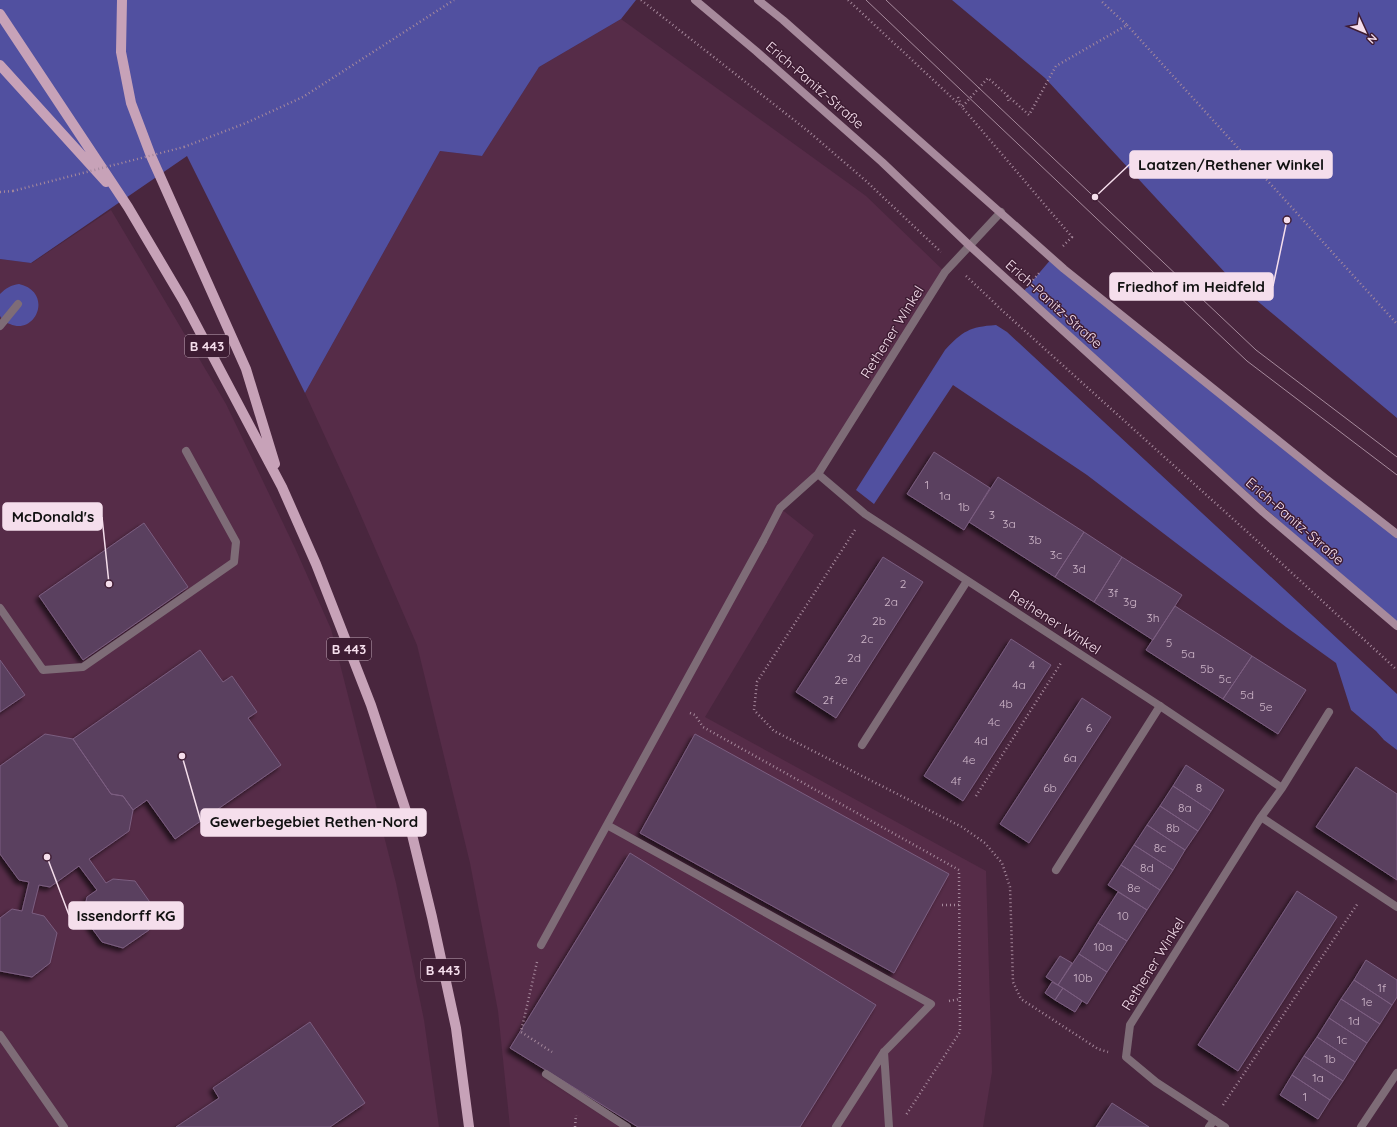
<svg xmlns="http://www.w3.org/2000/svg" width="1397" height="1127" font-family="Quicksand,sans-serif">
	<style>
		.built { fill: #562c48 }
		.green { fill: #5150a0 }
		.building { fill: #5a3f5f; stroke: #7b5e80; filter: url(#shadow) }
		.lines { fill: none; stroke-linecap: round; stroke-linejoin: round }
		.path { stroke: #a6899c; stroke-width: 2.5; stroke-dasharray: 1 3; stroke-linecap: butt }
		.service { stroke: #7e6c77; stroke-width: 8 }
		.minor { stroke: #7e6c77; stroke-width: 8 }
		.secondary { stroke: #a78a9c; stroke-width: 8 }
		.primary { stroke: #c7a2b8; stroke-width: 10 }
		.tram { stroke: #a68a9c; stroke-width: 1 }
		.path-bridge { stroke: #a6899c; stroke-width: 2.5; stroke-dasharray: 1 3; stroke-linecap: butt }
		.labels { text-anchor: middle; stroke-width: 3; stroke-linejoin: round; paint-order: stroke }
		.number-label { font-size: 12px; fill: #ceb6c9 }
		.shield { fill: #3e1c33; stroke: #bea4b4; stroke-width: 1 }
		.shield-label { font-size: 13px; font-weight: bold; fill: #f5deec }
		.street-label { font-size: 14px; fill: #f5deec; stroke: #3e1c33 }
		.leader { fill: none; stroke: #f5deec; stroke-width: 1.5 }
		.callout-dot { fill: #f5deec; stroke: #3e1c33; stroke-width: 1.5 }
		.callout { fill: #f5deec; stroke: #f5deec; stroke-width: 1.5 }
		.callout-label { font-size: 15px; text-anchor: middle; font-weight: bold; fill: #111 }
	</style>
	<defs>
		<filter id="shadow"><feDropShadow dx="-3.5" dy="3.5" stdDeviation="2" flood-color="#0009"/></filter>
	</defs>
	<rect width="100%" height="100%" fill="#49263e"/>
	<path class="built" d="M 621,19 L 866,196 L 945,272 L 818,474 L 780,508 L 814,535 L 705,717 L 986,871 L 992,1072 L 983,1127 L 510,1127 L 498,1011 L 470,863 L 417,645 L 352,495 L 305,393 L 440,151 L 482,156 L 539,67 Z
		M 111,210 L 226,404 L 295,548 L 331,629 L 396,883 L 424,1020 L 439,1127 L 0,1127 L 0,259 L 32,263 Z"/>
	<path class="green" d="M 0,0 L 636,0 L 621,19 L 539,67 L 482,156 L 440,151 L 305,393 L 187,156 L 31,263 L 0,259 Z
		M 952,0 L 1397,0 L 1397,418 L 1230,278 L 1045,78 Z
		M 1052,258 L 1397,534 L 1397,626 L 1023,292 Z
		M 19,284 C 54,292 36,336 10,324 C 6,323 2,320 0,316 C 0,311 0,300 0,294 C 6,288 11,285 19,284 Z
		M 996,325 L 1007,332 L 1397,694 L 1397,750 L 1384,740 L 1376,731 L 1351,710 L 1336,663 L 1286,627 L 1087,475 L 953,385 L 874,504 L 856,490 L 945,350 C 963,331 969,327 996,325 Z"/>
	<path class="building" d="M 934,452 L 990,488 L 964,530 L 907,494 Z
		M 998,477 L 1084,532 L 1055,577 L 969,522 Z
		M 144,523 L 188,587 L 83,660 L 39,596 Z
		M 1084,532 L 1122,557 L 1094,602 L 1055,577 Z
		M 883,557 L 923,582 L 836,718 L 796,692 Z
		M 1122,557 L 1182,595 L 1153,640 L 1094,602 Z
		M 1175,606 L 1252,656 L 1223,699 L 1146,650 Z
		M 1011,639 L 1051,665 L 963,801 L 924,776 Z
		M 200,650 L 223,682 L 232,676 L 257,712 L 248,718 L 281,765 L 175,839 L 147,800 L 133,810 L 123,796 L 111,794 L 73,739 Z
		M 1252,656 L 1306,690 L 1278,734 L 1223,699 Z
		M 0,660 L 25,695 L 0,712 Z
		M 1082,698 L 1111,717 L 1029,843 L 1000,824 Z
		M 45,734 L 73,739 L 111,794 L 123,796 L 133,810 L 129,831 L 89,859 L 106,883 L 113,879 L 135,881 L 154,908 L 149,930 L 123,948 L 102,942 L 83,916 L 87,897 L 97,890 L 79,866 L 50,887 L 39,885 L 32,913 L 44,916 L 57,933 L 50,963 L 32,977 L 0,971 L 0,918 L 12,909 L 22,911 L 29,882 L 19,880 L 0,854 L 0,766 Z
		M 695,734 L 949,874 L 894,973 L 640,833 Z
		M 1186,765 L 1224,790 L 1211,811 L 1173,786 Z
		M 1356,767 L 1397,794 L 1397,880 L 1316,827 Z
		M 1173,786 L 1211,811 L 1198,831 L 1160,806 Z
		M 1160,806 L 1198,831 L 1185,850 L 1147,825 Z
		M 1147,825 L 1185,850 L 1173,870 L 1134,845 Z
		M 1134,845 L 1173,870 L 1160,890 L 1121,865 Z
		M 630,853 L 876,1005 L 800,1127 L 638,1127 L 510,1048 Z
		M 1121,865 L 1160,890 L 1147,910 L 1108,885 Z
		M 1297,891 L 1337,917 L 1238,1071 L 1198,1045 Z
		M 1118,892 L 1147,910 L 1127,941 L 1098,923 Z
		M 1098,923 L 1127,941 L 1107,972 L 1079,954 Z
		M 1079,954 L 1107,972 L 1087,1004 L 1058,985 Z
		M 1060,956 L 1072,963 L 1058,985 L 1046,977 Z
		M 1366,960 L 1397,980 L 1397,997 L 1392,1005 L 1354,980 Z
		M 1354,980 L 1392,1005 L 1380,1024 L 1341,999 Z
		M 1052,982 L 1063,988 L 1055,1000 L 1045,993 Z
		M 1063,988 L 1082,1001 L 1075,1012 L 1055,1000 Z
		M 1341,999 L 1380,1024 L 1367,1043 L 1329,1018 Z
		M 1329,1018 L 1367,1043 L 1355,1062 L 1317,1037 Z
		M 310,1022 L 365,1103 L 330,1127 L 176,1127 L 219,1098 L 213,1088 Z
		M 1317,1037 L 1355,1062 L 1343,1081 L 1304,1056 Z
		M 1304,1056 L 1343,1081 L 1330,1100 L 1292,1075 Z
		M 1292,1075 L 1330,1100 L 1318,1119 L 1280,1095 Z
		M 1112,1103 L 1149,1127 L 1096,1127 Z"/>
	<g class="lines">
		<path class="path" d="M 641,0 L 808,131 L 866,181 L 941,252
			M 848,0 L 962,107
			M 1127,25 L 1397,324
			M 1007,96 L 1009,102
			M 958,97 L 961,105
			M 184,147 L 246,123 L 303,97 L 454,0
			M 0,192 L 13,191
			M 1063,246 L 1072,237 L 962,107 L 988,78 L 1029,115 L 1056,66 L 1127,25 L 1100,0
			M 966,276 L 1005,313 L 1254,538 L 1397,670
			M 1033,280 L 1040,272
			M 855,530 L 757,682 L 754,710 L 774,731 L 962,827 L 985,843 L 1002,863 L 1010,887 L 1013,982 L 1021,999 L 1098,1049 L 1108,1052
			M 690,713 L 695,715 L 703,727 L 959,870 L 960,1032 L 906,1115
			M 976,796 L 1061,663
			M 942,905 L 959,905
			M 537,962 L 521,1032 L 552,1052
			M 949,1001 L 960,999
			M 1223,1105 L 1358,903
			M 575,1127 L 576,1115"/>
		<path class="service" d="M 0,608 L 43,670 L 83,667 L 234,562 L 236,542 L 186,451
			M 862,745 L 967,581
			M 607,825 L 931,1004 L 884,1052 L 836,1127
			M 1056,870 L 1160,706
			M 541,945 L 763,541
			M 884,1052 L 889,1127
			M 546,1074 L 627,1127
			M 1209,1127 L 1214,1120"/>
		<path class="minor" d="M 0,326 L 18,304
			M 818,474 L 865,514 L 1160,706 L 1282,788 L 1261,817 L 1130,1025 L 1126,1057 L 1156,1082 L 1225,1127
			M 763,541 L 780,508 L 818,474 L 945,272 L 1001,212
			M 1282,788 L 1329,712
			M 1261,817 L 1397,907
			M 0,1035 L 64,1127
			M 1361,1127 L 1397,1073"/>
		<path class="secondary" d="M 695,0 L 756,51 L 882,162 L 970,246 L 1263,512 L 1397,626
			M 758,0 L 783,20 L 1064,269 L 1325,478 L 1397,534"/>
		<path class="primary" d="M 122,0 L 121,52 L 131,103 L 151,156 L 246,369 L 275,464
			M 0,14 L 128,207 L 183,300 L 282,487 L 316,564 L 371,705 L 407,814 L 432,917 L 456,1028 L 469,1127
			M 0,65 L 106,182"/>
		<path class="tram" d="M 866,0 L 1247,361 L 1397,475
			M 886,0 L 1256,350 L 1397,457"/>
		<path class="path-bridge" d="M 13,191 L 184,147"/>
	</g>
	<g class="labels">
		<g class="number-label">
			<text x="927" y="489">1</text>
			<text x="945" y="500">1a</text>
			<text x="964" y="511">1b</text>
			<text x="992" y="519">3</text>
			<text x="1009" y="528">3a</text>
			<text x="1035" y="544">3b</text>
			<text x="1056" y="559">3c</text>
			<text x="1079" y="573">3d</text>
			<text x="903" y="588">2</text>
			<text x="1113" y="597">3f</text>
			<text x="891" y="606">2a</text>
			<text x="1130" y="606">3g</text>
			<text x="1153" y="622">3h</text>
			<text x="879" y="625">2b</text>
			<text x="867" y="643">2c</text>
			<text x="1169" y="647">5</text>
			<text x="1188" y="658">5a</text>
			<text x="854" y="662">2d</text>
			<text x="1032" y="669">4</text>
			<text x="1207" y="673">5b</text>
			<text x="1225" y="683">5c</text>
			<text x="841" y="684">2e</text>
			<text x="1019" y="689">4a</text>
			<text x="1247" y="699">5d</text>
			<text x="828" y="704">2f</text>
			<text x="1006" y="708">4b</text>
			<text x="1266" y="711">5e</text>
			<text x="994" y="726">4c</text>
			<text x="1089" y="732">6</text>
			<text x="981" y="745">4d</text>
			<text x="1070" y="762">6a</text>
			<text x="969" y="764">4e</text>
			<text x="956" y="785">4f</text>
			<text x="1050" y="792">6b</text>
			<text x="1199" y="792">8</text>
			<text x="1185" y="812">8a</text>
			<text x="1173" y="832">8b</text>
			<text x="1160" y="852">8c</text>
			<text x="1147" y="872">8d</text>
			<text x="1134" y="892">8e</text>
			<text x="1123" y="920">10</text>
			<text x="1103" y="951">10a</text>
			<text x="1083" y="982">10b</text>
			<text x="1382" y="992">1f</text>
			<text x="1367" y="1006">1e</text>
			<text x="1354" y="1025">1d</text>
			<text x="1342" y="1044">1c</text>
			<text x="1330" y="1063">1b</text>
			<text x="1318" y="1082">1a</text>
			<text x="1305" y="1101">1</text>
		</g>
		<g class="shield">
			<rect x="185" y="335" width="44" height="22" rx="3"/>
			<rect x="327" y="638" width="44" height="22" rx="3"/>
			<rect x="421" y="959" width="44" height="22" rx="3"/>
		</g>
		<g class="shield-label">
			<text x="207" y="351">B 443</text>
			<text x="349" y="654">B 443</text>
			<text x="443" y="975">B 443</text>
		</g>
		<g class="street-label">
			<text transform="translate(815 85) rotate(41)" y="5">Erich-Panitz-Straße</text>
			<text transform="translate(1054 304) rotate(42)" y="5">Erich-Panitz-Straße</text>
			<text transform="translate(892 332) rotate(-58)" y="5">Rethener Winkel</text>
			<text transform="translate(1295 521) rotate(41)" y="5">Erich-Panitz-Straße</text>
			<text transform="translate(1055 622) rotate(33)" y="5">Rethener Winkel</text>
			<text transform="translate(1153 964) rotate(-58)" y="5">Rethener Winkel</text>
		</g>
	</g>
	<path class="leader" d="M1095 197L1130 164M1287 220L1273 286M109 584L102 517M182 756L201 822M47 857L69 915"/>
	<g class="callout-dot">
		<circle cx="1095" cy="197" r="4"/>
		<circle cx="1287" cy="220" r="4"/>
		<circle cx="109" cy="584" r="4"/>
		<circle cx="182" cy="756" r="4"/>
		<circle cx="47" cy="857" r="4"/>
	</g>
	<g class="callout">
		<rect x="1130" y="151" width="202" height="27" rx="4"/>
		<rect x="1110" y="273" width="163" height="27" rx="4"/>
		<rect x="3" y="503" width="99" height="27" rx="4"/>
		<rect x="201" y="809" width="225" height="27" rx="4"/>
		<rect x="69" y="902" width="114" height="27" rx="4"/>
	</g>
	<g class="callout-label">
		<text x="1231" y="170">Laatzen/Rethener Winkel</text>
		<text x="1191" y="292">Friedhof im Heidfeld</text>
		<text x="53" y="522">McDonald's</text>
		<text x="314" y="827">Gewerbegebiet Rethen-Nord</text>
		<text x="126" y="921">Issendorff KG</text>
	</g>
	<g transform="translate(1365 32) rotate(134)" stroke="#3e1c33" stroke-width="3" paint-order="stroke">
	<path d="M0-3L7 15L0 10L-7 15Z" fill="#f5deec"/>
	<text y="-6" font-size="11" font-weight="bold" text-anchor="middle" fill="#f5deec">N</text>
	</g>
</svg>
